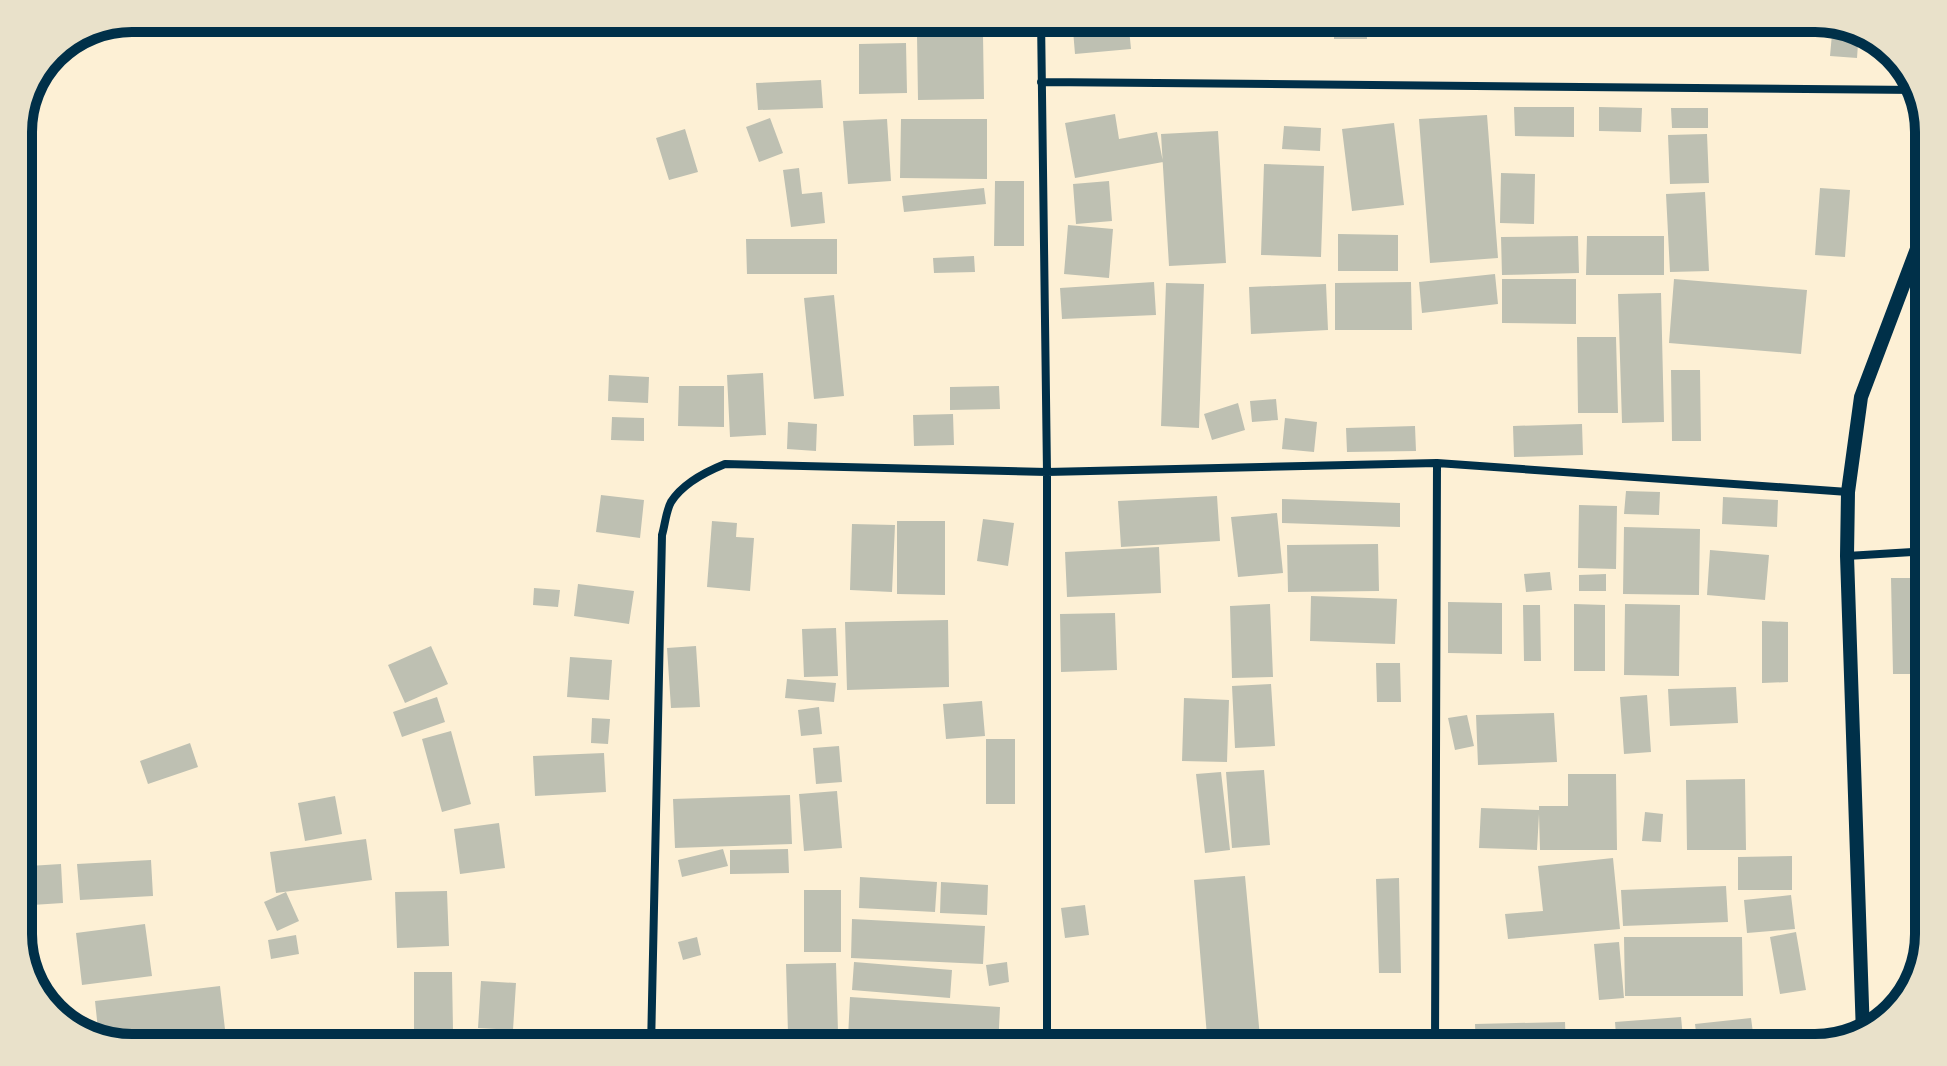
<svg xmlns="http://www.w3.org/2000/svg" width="1947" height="1066" font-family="Quicksand,sans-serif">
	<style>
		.building { fill: #bec0b2 }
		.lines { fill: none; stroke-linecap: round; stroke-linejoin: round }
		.minor { stroke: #003049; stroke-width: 8 }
		.tertiary { stroke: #003049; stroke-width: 14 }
		.rim { fill: none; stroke: #003049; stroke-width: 10 }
	</style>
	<rect width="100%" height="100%" fill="#fdf0d5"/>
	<path class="building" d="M 750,18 L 802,18 L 756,35 Z
		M 1072,18 L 1128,18 L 1131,49 L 1075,54 Z
		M 1163,18 L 1243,18 L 1244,33 L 1164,36 Z
		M 1334,18 L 1366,18 L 1367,39 L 1334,39 Z
		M 1380,18 L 1411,18 L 1412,35 L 1380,36 Z
		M 1589,18 L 1654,18 L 1654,21 L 1589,23 Z
		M 1666,18 L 1719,18 L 1719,31 L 1666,31 Z
		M 1833,23 L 1859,30 L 1857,58 L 1830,56 Z
		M 917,35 L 983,35 L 984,99 L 918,100 Z
		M 906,43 L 907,93 L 859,94 L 859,44 Z
		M 821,80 L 823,108 L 758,110 L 756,83 Z
		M 1514,107 L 1574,107 L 1574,137 L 1515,136 Z
		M 1599,107 L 1642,108 L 1641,132 L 1599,131 Z
		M 1671,108 L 1708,108 L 1708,128 L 1672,128 Z
		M 1115,114 L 1119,139 L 1157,132 L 1163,162 L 1075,178 L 1065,123 Z
		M 1487,115 L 1498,258 L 1430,263 L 1419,119 Z
		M 770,118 L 783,153 L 759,162 L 746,127 Z
		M 887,119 L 891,181 L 848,184 L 843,121 Z
		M 901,119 L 987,119 L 987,179 L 900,178 Z
		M 1394,123 L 1404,205 L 1352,211 L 1342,129 Z
		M 1284,126 L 1321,128 L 1320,151 L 1282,149 Z
		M 685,129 L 698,172 L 669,180 L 656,138 Z
		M 1218,131 L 1226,263 L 1169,266 L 1161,134 Z
		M 1707,134 L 1709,183 L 1670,184 L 1668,135 Z
		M 1264,164 L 1324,166 L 1321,257 L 1261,255 Z
		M 799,168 L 802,194 L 822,192 L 825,223 L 791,227 L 783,170 Z
		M 1501,173 L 1535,174 L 1534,224 L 1500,223 Z
		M 995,181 L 1024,181 L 1024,246 L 994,246 Z
		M 1109,181 L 1112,221 L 1076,224 L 1073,184 Z
		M 984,188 L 986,204 L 904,212 L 902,196 Z
		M 1820,188 L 1850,190 L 1845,257 L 1815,255 Z
		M 1705,192 L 1709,271 L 1670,272 L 1666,194 Z
		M 1068,225 L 1113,229 L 1109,278 L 1064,274 Z
		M 1338,234 L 1398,235 L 1398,271 L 1338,271 Z
		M 1578,236 L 1579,273 L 1502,275 L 1501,237 Z
		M 1587,236 L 1664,236 L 1664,275 L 1586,275 Z
		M 746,239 L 837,239 L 837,274 L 747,274 Z
		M 974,256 L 975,272 L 934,273 L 933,258 Z
		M 1495,274 L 1498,304 L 1422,313 L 1419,282 Z
		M 1502,279 L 1576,279 L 1576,324 L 1502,323 Z
		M 1674,279 L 1807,290 L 1801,354 L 1669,343 Z
		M 1154,282 L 1156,315 L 1062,319 L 1060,288 Z
		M 1411,282 L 1412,330 L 1335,330 L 1335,283 Z
		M 1166,283 L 1204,284 L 1199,428 L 1161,426 Z
		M 1326,284 L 1328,330 L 1251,334 L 1249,287 Z
		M 1661,293 L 1664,422 L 1622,423 L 1618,294 Z
		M 834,295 L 844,396 L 814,399 L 804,298 Z
		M 1577,337 L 1616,337 L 1618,413 L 1578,413 Z
		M 1671,370 L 1700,370 L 1701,441 L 1672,441 Z
		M 763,373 L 766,435 L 730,437 L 727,375 Z
		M 609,375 L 649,377 L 648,403 L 608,401 Z
		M 679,386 L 724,386 L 724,427 L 678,426 Z
		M 999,386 L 1000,409 L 950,410 L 950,387 Z
		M 1276,399 L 1278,420 L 1252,422 L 1250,401 Z
		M 1238,403 L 1245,430 L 1212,440 L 1204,414 Z
		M 953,414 L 954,445 L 914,446 L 913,415 Z
		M 612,417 L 644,418 L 644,441 L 611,440 Z
		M 1285,418 L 1317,422 L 1314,452 L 1282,449 Z
		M 788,422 L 817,424 L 816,451 L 787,449 Z
		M 1582,424 L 1583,455 L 1514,457 L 1513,426 Z
		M 1415,426 L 1416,451 L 1347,452 L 1346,428 Z
		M 1626,491 L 1660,492 L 1659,515 L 1624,514 Z
		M 601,495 L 644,500 L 640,538 L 596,532 Z
		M 1217,496 L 1220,541 L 1121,547 L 1118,501 Z
		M 1723,497 L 1778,500 L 1777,527 L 1722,524 Z
		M 1282,499 L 1400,503 L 1400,527 L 1282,523 Z
		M 1579,505 L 1617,506 L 1616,569 L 1578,568 Z
		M 1277,513 L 1283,573 L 1238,577 L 1231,517 Z
		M 983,519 L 1014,523 L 1008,566 L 977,561 Z
		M 712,521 L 737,523 L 736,537 L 754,538 L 750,591 L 707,587 Z
		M 897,521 L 945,521 L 945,595 L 897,594 Z
		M 852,524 L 895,525 L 892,592 L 850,590 Z
		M 1624,527 L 1700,529 L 1699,595 L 1623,594 Z
		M 1378,544 L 1379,591 L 1288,592 L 1287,545 Z
		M 1159,547 L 1161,593 L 1067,597 L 1065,552 Z
		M 1710,550 L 1769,555 L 1765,600 L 1707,595 Z
		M 1550,572 L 1552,590 L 1526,592 L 1524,574 Z
		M 1606,574 L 1606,591 L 1579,591 L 1579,575 Z
		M 1891,578 L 1921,578 L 1923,674 L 1893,674 Z
		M 578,584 L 634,591 L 629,624 L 574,616 Z
		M 534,588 L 560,590 L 558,607 L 533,605 Z
		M 1311,596 L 1397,599 L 1395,644 L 1310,641 Z
		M 1448,602 L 1502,603 L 1502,654 L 1448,653 Z
		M 1270,604 L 1273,677 L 1232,678 L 1230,606 Z
		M 1574,604 L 1605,605 L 1605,671 L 1574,671 Z
		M 1625,604 L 1680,605 L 1679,676 L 1624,675 Z
		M 1523,605 L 1540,605 L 1541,661 L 1524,661 Z
		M 1115,613 L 1117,670 L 1061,672 L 1060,614 Z
		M 948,620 L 949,687 L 847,690 L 845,622 Z
		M 1762,621 L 1788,622 L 1788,682 L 1762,683 Z
		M 836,628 L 838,676 L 804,677 L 802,629 Z
		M 431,646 L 448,684 L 405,703 L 388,665 Z
		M 696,646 L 700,707 L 671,708 L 667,648 Z
		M 570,657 L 612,660 L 609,700 L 567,697 Z
		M 1376,663 L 1400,663 L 1401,702 L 1377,702 Z
		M 787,679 L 836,683 L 834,702 L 785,698 Z
		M 1271,684 L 1275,746 L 1235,748 L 1232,686 Z
		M 1736,687 L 1738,723 L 1670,726 L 1668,689 Z
		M 1647,695 L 1651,752 L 1624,754 L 1620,697 Z
		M 437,697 L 445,722 L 402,737 L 393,712 Z
		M 1184,698 L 1229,700 L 1227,762 L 1182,761 Z
		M 982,701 L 985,736 L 946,739 L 943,704 Z
		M 819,707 L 822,734 L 801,736 L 798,710 Z
		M 1554,713 L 1557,762 L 1478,765 L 1476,715 Z
		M 1467,715 L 1474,746 L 1455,750 L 1448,718 Z
		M 592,718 L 610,719 L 608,744 L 591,743 Z
		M 451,731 L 471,804 L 442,812 L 422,739 Z
		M 986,739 L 1015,739 L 1015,804 L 986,804 Z
		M 190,743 L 198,767 L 148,784 L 140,761 Z
		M 839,746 L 842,782 L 816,784 L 813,748 Z
		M 604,753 L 606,792 L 535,796 L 533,756 Z
		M 1264,770 L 1270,845 L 1232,848 L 1226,772 Z
		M 1221,772 L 1230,850 L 1205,853 L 1196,774 Z
		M 1568,774 L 1616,774 L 1617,850 L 1540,850 L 1539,814 L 1537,850 L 1479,848 L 1481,808 L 1539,810 L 1539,806 L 1568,806 Z
		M 1745,779 L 1746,850 L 1687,850 L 1686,780 Z
		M 837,791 L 842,848 L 804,851 L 799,794 Z
		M 790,795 L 792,844 L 675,848 L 673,799 Z
		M 335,796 L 342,834 L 305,841 L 298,803 Z
		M 1645,812 L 1663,814 L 1661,842 L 1642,841 Z
		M 499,823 L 505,868 L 460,874 L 454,829 Z
		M 366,839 L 372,880 L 276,893 L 270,852 Z
		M 723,849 L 728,866 L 682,877 L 678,860 Z
		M 788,849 L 789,873 L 730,874 L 730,850 Z
		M 1792,856 L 1792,890 L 1738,890 L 1738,857 Z
		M 1613,858 L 1620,929 L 1508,939 L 1505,914 L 1543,911 L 1538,866 Z
		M 151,860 L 153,896 L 80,900 L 77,864 Z
		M 61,864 L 63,903 L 32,905 L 29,866 Z
		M 1245,876 L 1261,1048 L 1208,1048 L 1194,880 Z
		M 860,877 L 937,882 L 935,912 L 859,908 Z
		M 1399,878 L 1401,973 L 1379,973 L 1376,879 Z
		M 941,882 L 988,885 L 987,915 L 940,913 Z
		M 1726,886 L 1728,922 L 1623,926 L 1621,890 Z
		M 804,890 L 841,890 L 841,952 L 804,952 Z
		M 447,891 L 449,946 L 397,948 L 395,892 Z
		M 286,892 L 299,921 L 277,931 L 264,902 Z
		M 1791,895 L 1795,929 L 1747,933 L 1744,900 Z
		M 1085,905 L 1089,935 L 1065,938 L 1061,908 Z
		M 852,919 L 985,926 L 983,964 L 851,958 Z
		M 145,924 L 152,976 L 82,985 L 76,933 Z
		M 1796,932 L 1806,990 L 1780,994 L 1770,937 Z
		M 296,935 L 299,954 L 271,959 L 268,940 Z
		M 697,937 L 701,955 L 683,960 L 678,942 Z
		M 1624,937 L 1742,937 L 1743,996 L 1625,996 Z
		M 1619,942 L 1624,998 L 1599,1000 L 1594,944 Z
		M 854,962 L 952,970 L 950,998 L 852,990 Z
		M 1007,962 L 1009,982 L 989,986 L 986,965 Z
		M 836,963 L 838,1032 L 788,1033 L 786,964 Z
		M 414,972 L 452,972 L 453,1030 L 414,1030 Z
		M 481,981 L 516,983 L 513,1030 L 478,1028 Z
		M 220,986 L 226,1038 L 140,1048 L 132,1048 L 99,1039 L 95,1001 Z
		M 850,997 L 1000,1007 L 998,1048 L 848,1038 Z
		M 40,1000 L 55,1000 L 55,1014 Z
		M 1681,1017 L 1684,1048 L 1617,1048 L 1615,1022 Z
		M 1751,1018 L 1755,1048 L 1698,1048 L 1695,1024 Z
		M 1565,1022 L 1566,1048 L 1476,1048 L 1475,1024 Z"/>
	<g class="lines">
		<path class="minor" d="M 1041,18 L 1047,472 L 1047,1048
			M 1041,82 L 1918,90
			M 1847,556 L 1929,551
			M 499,1048 L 651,1045
			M 651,1048 L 662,535 C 665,525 666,511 671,502 C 683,483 705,472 725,464 L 1047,472 L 1437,463
			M 1435,1048 L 1437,463 L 1848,492"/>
		<path class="tertiary" d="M 1863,1035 L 1847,556 L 1848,492 L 1861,397 L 1929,217"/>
	</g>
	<path d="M0 0H1947V1066H0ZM132 32H1815A100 100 0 0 1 1915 132V934A100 100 0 0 1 1815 1034H132A100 100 0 0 1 32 934V132A100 100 0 0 1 132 32Z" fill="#e9e1ca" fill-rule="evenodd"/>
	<path class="rim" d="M132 32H1815A100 100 0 0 1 1915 132V934A100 100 0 0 1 1815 1034H132A100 100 0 0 1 32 934V132A100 100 0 0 1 132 32Z"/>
</svg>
